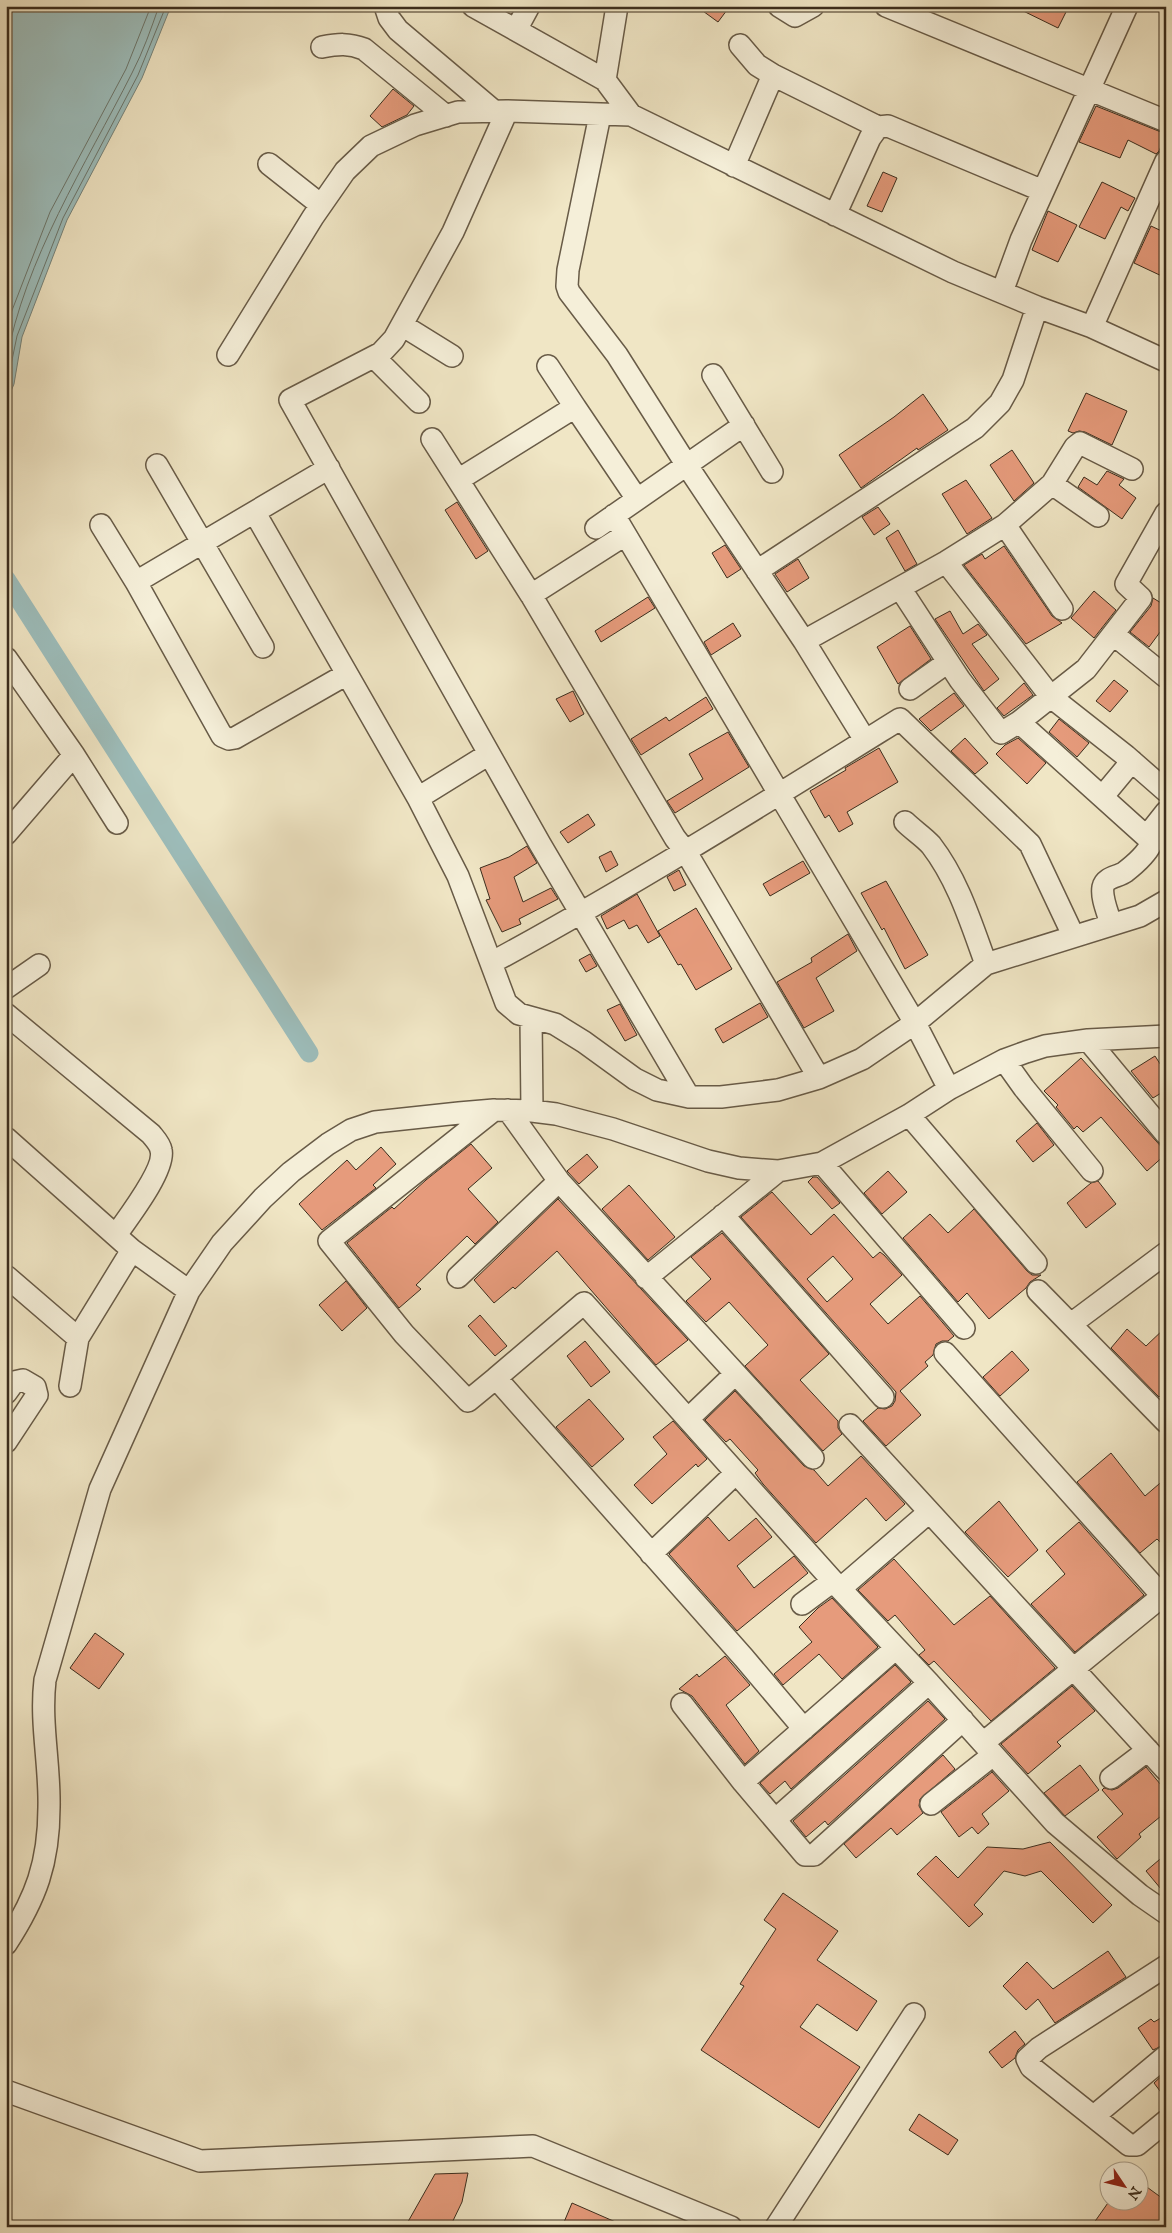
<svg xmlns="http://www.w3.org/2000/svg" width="1172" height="2233" font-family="'IM FELL English',serif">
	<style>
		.water { fill: #9dbebc; stroke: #76847c }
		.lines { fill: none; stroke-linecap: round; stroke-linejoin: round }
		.shore { stroke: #6c766c; stroke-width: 1 }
		.canal { stroke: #9dbebc; stroke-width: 19 }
		.building { fill: #e69b7c; stroke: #3b2d1d; fill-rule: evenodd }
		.minor-casing { stroke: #685b47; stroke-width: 24 }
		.minor { stroke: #f5efd9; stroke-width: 21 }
	</style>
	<rect width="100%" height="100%" fill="#f0e6c5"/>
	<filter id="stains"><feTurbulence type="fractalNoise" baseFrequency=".004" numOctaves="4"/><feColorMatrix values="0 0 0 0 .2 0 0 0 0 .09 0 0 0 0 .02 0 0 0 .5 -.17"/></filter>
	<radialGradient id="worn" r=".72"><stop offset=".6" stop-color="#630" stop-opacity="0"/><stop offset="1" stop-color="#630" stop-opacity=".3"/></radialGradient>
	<path class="water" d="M 6,6 L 171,6 L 142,78 L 67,220 L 22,337 L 14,384 L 6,403 Z"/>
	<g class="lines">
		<path class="shore" d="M 6,326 L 50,212 L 126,69 L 151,6
			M 6,362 C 25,258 85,166 132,73 C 143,52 151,29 159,6
			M 6,389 L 17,336 L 63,218 L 138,75 L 166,6"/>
		<path class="canal" d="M 6,579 L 309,1053"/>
	</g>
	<path class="building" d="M 696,6 L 730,6 L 718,22 Z
		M 1013,6 L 1069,6 L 1058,28 Z
		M 393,89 L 414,106 L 407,115 L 382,127 L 370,116 Z
		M 1096,106 L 1166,134 L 1159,151 L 1156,154 L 1128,140 L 1120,158 L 1079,142 Z
		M 883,172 L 897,178 L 882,212 L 867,206 Z
		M 1102,182 L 1135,198 L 1128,211 L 1121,207 L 1105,239 L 1079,227 Z
		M 1048,211 L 1077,225 L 1058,262 L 1032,250 Z
		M 1151,226 L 1166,233 L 1166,278 L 1134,263 Z
		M 1086,393 L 1127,411 L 1112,445 L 1085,432 L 1079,431 L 1073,433 L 1068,431 Z
		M 923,394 L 948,430 L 918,450 L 917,448 L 861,488 L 839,455 L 894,417 Z
		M 1012,450 L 1034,483 L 1014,501 L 990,465 Z
		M 1107,471 L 1124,479 L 1119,485 L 1136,498 L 1122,519 L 1078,487 L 1084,477 L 1097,485 Z
		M 966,480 L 992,518 L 967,534 L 942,494 Z
		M 457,502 L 488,551 L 476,559 L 445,510 Z
		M 878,507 L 890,524 L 874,535 L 862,517 Z
		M 898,530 L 917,564 L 905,571 L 886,538 Z
		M 725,545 L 741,569 L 727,578 L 712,553 Z
		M 1004,546 L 1052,616 L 1062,623 L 1026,644 L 964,565 L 982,554 L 985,559 Z
		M 798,559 L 809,578 L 787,592 L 775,574 Z
		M 1094,591 L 1116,610 L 1094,638 L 1071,618 Z
		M 648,597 L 655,608 L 601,642 L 595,631 Z
		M 1153,598 L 1166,606 L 1166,624 L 1149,647 L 1130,632 L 1151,606 Z
		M 950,611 L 963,634 L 978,624 L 987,635 L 972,644 L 999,679 L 984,691 L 935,619 Z
		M 733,623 L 741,636 L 711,655 L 704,642 Z
		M 910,626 L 931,659 L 898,684 L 877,647 Z
		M 1114,680 L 1128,691 L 1110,712 L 1096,701 Z
		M 1024,683 L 1033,695 L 1004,716 L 997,708 Z
		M 573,691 L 584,714 L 570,722 L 556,699 Z
		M 954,693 L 964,706 L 931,731 L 919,719 Z
		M 706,697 L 713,709 L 641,755 L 631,739 L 666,717 L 669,721 Z
		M 1059,719 L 1089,743 L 1077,757 L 1049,732 Z
		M 728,732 L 749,767 L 675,813 L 667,801 L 703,779 L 689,754 Z
		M 965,738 L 988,763 L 975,774 L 951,751 Z
		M 1018,738 L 1046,763 L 1027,784 L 996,754 L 1005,745 Z
		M 879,748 L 898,782 L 847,812 L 853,824 L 839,832 L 829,815 L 825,818 L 810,791 L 846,770 L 845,768 Z
		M 588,814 L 595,825 L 568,843 L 560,832 Z
		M 527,846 L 537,863 L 514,877 L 523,902 L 551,888 L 558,899 L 519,919 L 521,924 L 502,932 L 486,900 L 490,899 L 480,868 L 509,857 Z
		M 611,851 L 618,865 L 606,872 L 599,857 Z
		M 803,861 L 810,873 L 770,896 L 763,884 Z
		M 679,870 L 686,885 L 674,891 L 667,877 Z
		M 886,881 L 928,955 L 905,969 L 884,928 L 882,930 L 861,893 Z
		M 637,894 L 660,936 L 648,943 L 637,925 L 629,929 L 624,920 L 607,929 L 601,916 Z
		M 696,908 L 732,969 L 696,990 L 681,964 L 678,965 L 658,931 Z
		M 848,934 L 857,951 L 816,978 L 834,1011 L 804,1028 L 777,982 L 812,962 L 811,958 Z
		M 590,954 L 597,966 L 586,972 L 579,960 Z
		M 760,1003 L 768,1017 L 723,1043 L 715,1029 Z
		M 620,1004 L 637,1035 L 625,1041 L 607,1010 Z
		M 1155,1056 L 1166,1073 L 1166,1090 L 1153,1098 L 1131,1071 Z
		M 1081,1058 L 1166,1152 L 1166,1154 L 1147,1171 L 1101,1117 L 1083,1132 L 1077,1126 L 1074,1129 L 1056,1107 L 1058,1105 L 1044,1091 Z
		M 1037,1123 L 1054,1145 L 1033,1162 L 1016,1141 Z
		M 471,1144 L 492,1168 L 468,1189 L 498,1222 L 475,1244 L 467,1236 L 416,1285 L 421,1289 L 399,1308 L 347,1243 L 392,1207 L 394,1209 L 426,1180 Z
		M 381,1147 L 396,1164 L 373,1185 L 376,1188 L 322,1230 L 299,1204 L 347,1160 L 356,1170 Z
		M 587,1154 L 598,1167 L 579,1184 L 567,1171 Z
		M 888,1171 L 907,1192 L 882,1214 L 864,1193 Z
		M 813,1177 L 817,1177 L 840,1203 L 832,1209 L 808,1182 Z
		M 1098,1181 L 1116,1204 L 1086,1228 L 1067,1203 L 1091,1183 Z
		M 629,1185 L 675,1237 L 648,1260 L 602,1209 Z
		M 772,1192 L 811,1235 L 834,1214 L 873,1258 L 880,1252 L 884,1255 L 902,1275 L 870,1304 L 888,1324 L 920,1296 L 954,1336 L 948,1341 L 942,1341 L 936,1344 L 933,1355 L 925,1362 L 928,1366 L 900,1391 L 921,1415 L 886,1446 L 863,1421 L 878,1408 L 885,1409 L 892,1406 L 895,1401 L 896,1392 L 741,1217 ZM 833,1256 L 853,1279 L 827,1302 L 807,1279 Z
		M 558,1199 L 688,1340 L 656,1365 L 557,1251 L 515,1289 L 513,1287 L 494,1303 L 474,1280 Z
		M 974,1209 L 1027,1271 L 1032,1275 L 1041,1275 L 1030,1282 L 1026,1288 L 989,1319 L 967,1293 L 958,1302 L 903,1238 L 930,1214 L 948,1233 Z
		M 722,1233 L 829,1354 L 800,1380 L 838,1421 L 838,1428 L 842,1434 L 823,1451 L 745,1366 L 768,1345 L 729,1302 L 706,1322 L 686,1301 L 711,1279 L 691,1257 Z
		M 346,1281 L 367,1308 L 342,1331 L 319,1305 Z
		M 480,1315 L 507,1346 L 495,1356 L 468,1326 Z
		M 1166,1327 L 1166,1390 L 1159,1397 L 1111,1348 L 1127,1329 L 1146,1346 Z
		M 585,1341 L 610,1372 L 591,1387 L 567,1356 Z
		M 1012,1351 L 1029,1370 L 1000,1396 L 983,1377 Z
		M 735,1391 L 804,1466 L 814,1470 L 828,1486 L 861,1456 L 905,1504 L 886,1521 L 866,1498 L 816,1543 L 763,1484 L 755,1473 L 758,1470 L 730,1439 L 726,1442 L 705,1420 Z
		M 589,1399 L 624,1439 L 592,1467 L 556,1427 Z
		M 673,1421 L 707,1459 L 698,1467 L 696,1464 L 652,1504 L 634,1485 L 667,1454 L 653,1437 Z
		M 1111,1453 L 1145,1496 L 1166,1478 L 1166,1548 L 1157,1539 L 1140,1553 L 1077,1482 Z
		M 999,1501 L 1038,1550 L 1008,1577 L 965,1532 Z
		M 708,1517 L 729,1541 L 756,1518 L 772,1537 L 737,1566 L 754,1588 L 794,1556 L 808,1573 L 737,1631 L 669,1554 Z
		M 1079,1522 L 1144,1595 L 1075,1652 L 1031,1604 L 1065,1574 L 1046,1551 Z
		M 894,1559 L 954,1625 L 990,1596 L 1055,1668 L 991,1721 L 934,1661 L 929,1665 L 919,1655 L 925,1650 L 895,1615 L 888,1621 L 858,1590 Z
		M 832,1598 L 878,1647 L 842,1679 L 819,1654 L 783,1685 L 774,1674 L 812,1642 L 799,1627 L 818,1608 Z
		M 95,1633 L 124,1654 L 99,1689 L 70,1668 Z
		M 725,1656 L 750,1685 L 726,1705 L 759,1751 L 745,1764 L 692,1696 L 679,1689 L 697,1674 L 699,1677 Z
		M 895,1665 L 911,1682 L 791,1789 L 785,1781 L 770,1794 L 760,1783 Z
		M 1072,1686 L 1095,1711 L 1057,1742 L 1061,1746 L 1028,1774 L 1001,1744 Z
		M 928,1701 L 945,1719 L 828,1825 L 825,1821 L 806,1837 L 793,1821 Z
		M 943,1755 L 955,1769 L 920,1799 L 919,1806 L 923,1813 L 897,1835 L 891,1828 L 856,1858 L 844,1844 Z
		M 1080,1765 L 1099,1790 L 1065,1816 L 1044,1793 Z
		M 1146,1767 L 1166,1791 L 1166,1812 L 1139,1834 L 1141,1837 L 1117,1859 L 1097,1837 L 1123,1814 L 1102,1790 L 1104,1788 L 1112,1790 L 1118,1788 Z
		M 992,1772 L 1009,1791 L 982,1814 L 989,1824 L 978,1834 L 972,1827 L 959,1837 L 941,1812 Z
		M 1050,1842 L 1112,1905 L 1093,1923 L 1041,1871 L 1025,1876 L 1004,1871 L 974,1905 L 983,1914 L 969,1927 L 917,1874 L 936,1856 L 958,1878 L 987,1847 L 1023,1849 Z
		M 1166,1854 L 1166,1895 L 1146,1871 Z
		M 783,1893 L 838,1931 L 817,1960 L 877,2001 L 857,2031 L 817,2004 L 800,2027 L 860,2067 L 819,2128 L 701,2050 L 744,1986 L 740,1984 L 776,1929 L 764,1920 Z
		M 1108,1951 L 1126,1977 L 1055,2023 L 1038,1999 L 1026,2010 L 1003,1986 L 1027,1962 L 1053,1989 Z
		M 1166,2015 L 1166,2044 L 1153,2050 L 1138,2028 L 1151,2019 L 1154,2022 Z
		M 1015,2031 L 1025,2044 L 1018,2050 L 1015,2058 L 1002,2068 L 989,2052 Z
		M 1166,2072 L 1166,2099 L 1154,2083 Z
		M 919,2114 L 958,2140 L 948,2155 L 909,2130 Z
		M 468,2173 L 462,2202 L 450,2227 L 405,2227 L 435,2174 Z
		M 1140,2182 L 1166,2201 L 1166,2227 L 1091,2227 L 1110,2200 L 1140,2200 Z
		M 572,2203 L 627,2227 L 562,2227 Z"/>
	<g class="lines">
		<g class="minor-casing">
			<path id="minor" d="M 385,6 L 389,18 L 398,30 L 495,112
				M 473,6 L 605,80
				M 617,6 L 605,80 L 631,115
				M 779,6 L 795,16 L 813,6
				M 886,6 L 1166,121
				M 516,30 L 529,6
				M 740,45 L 757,65 L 773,75 L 878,127
				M 322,47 C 338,44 349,43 364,49 L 446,116
				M 507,111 L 453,232 L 394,339 L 381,353 L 290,400 L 540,844 L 689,1097
				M 600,115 L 568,270 L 567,286 L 569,292 L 617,355 L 686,464 L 804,641 L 865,740
				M 269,164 L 321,205
				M 734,166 L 773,75
				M 835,215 L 870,138 L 878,127 L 888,126 L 1043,191
				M 1002,292 L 1021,240 L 1127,6
				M 402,325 L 452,356
				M 1092,327 L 1166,161
				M 228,355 L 313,217 L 345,171 L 371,146 L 415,125 L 458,112 L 507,111 L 631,115 L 953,272 L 1037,307 L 1092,327 L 1166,361
				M 374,357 L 419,402
				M 713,375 L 772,472
				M 575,407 L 637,499
				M 432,439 L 531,595 L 675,838 L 686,852 L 819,1078
				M 157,465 L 263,647
				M 329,468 L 136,582 L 222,736 L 229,739 L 235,738 L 347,674
				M 458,480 L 575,407 L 548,366
				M 1052,484 L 1075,447 L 1080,443 L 1132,469
				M 255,513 L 418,798 L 458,876 L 491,963 C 631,887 765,803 900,719 L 1030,844 L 1073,935
				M 614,515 L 915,1023 L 949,1089
				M 101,525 L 136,582
				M 1005,525 L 1062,609
				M 596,528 L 744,425
				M 946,562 L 1051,697 L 1126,756 L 1166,791
				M 757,571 L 975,428 L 1000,403 L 1013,380 L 1037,307
				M 900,588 L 960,680 L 1001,733 L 1019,722 L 1086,669 L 1141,598 L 1126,584 L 1166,513
				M 531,595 L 625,535
				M 1113,634 L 1166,677
				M 804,641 L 946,562 L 1005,525 L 1052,484 L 1098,516
				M 6,658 L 74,755 L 6,834
				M 910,689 L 948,662
				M 1019,722 L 1150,840 L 1151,844 C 1146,855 1134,865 1125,872 C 1118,877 1105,877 1103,887 C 1101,898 1108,913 1111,924
				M 74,755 L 117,823
				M 1103,796 L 1132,761
				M 418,798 L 489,754
				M 905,822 C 913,830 924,837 931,845 C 958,880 971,923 986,964
				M 1147,836 L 1166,812
				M 491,963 L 506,1003 L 519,1014 L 555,1024 L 584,1042 L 635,1079 L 657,1090 L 689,1097 L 721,1097 L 778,1090 L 819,1078 L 862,1059 L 915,1023 L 986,964 L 1140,916 L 1166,901
				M 6,988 L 39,965
				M 6,1014 L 151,1134 C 155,1139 160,1144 161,1150 C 166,1169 127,1219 116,1235
				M 531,1018 L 532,1111
				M 1088,1040 L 1166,1134
				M 1004,1060 L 1024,1088 L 1092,1171
				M 494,1110 L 329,1241 L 404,1334 L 468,1401 L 496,1378
				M 508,1110 L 559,1181 L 813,1458
				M 909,1115 L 1036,1263
				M 6,1138 L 132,1250 L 189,1291
				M 822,1163 L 964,1328
				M 723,1215 L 883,1397
				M 6,1276 L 78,1338
				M 458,1277 L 559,1181
				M 646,1278 L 778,1171
				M 1038,1291 L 1166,1422
				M 1071,1324 L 1166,1253
				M 945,1353 L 1166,1600
				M 70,1386 L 78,1338 L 132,1250
				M 6,1393 L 14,1382 L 23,1380 L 35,1387 L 37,1395 L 6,1442
				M 688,1419 L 735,1374
				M 850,1425 L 1166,1770
				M 651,1554 L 736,1473
				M 841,1588 L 928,1513
				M 802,1604 L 833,1581
				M 682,1704 L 743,1782 L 805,1855 L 814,1855 L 963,1720
				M 804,1729 L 744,1658 L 496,1378 L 584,1303 L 833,1581 L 929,1683 L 1055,1823 L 1140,1895 L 1166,1913
				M 983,1743 L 1166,1593
				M 1111,1778 L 1148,1750
				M 743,1782 L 896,1648
				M 931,1804 L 993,1755
				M 776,1819 L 929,1683
				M 6,1944 C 36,1898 49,1863 49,1807 C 50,1764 40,1723 45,1680 L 100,1489 L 189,1291 L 222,1243 L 263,1198 L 291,1172 L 328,1144 L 351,1130 L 375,1122 L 459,1113 L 494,1110 L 532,1111 L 556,1114 L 613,1129 L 708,1161 L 739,1168 L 778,1171 L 822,1163 L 909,1115 L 949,1089 L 1004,1060 L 1026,1052 L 1045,1046 L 1088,1040 L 1166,1036
				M 1166,1966 L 1039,2048 L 1027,2059 L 1031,2067 L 1129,2145 L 1137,2145 L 1166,2121
				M 6,2091 L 200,2161 L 533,2146 L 731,2227
				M 1094,2116 L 1166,2056
				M 776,2227 L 914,2014"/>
		</g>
		<use href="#minor" class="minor"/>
	</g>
	<rect width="1172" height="2233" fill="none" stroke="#f0e6c5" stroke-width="25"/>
	<rect x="8" y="8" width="1157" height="2218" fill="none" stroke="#3b2d1d" stroke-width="2.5"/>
	<rect x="12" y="12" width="1147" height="2208" fill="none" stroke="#3b2d1d"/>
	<g transform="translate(1124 2186) rotate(125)"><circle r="24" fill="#f5efd9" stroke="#aba18e"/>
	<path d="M0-4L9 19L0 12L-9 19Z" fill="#8f2418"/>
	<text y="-8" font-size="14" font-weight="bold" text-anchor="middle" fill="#3b2d1d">N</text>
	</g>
	<rect width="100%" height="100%" filter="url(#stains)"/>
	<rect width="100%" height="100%" fill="url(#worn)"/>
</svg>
